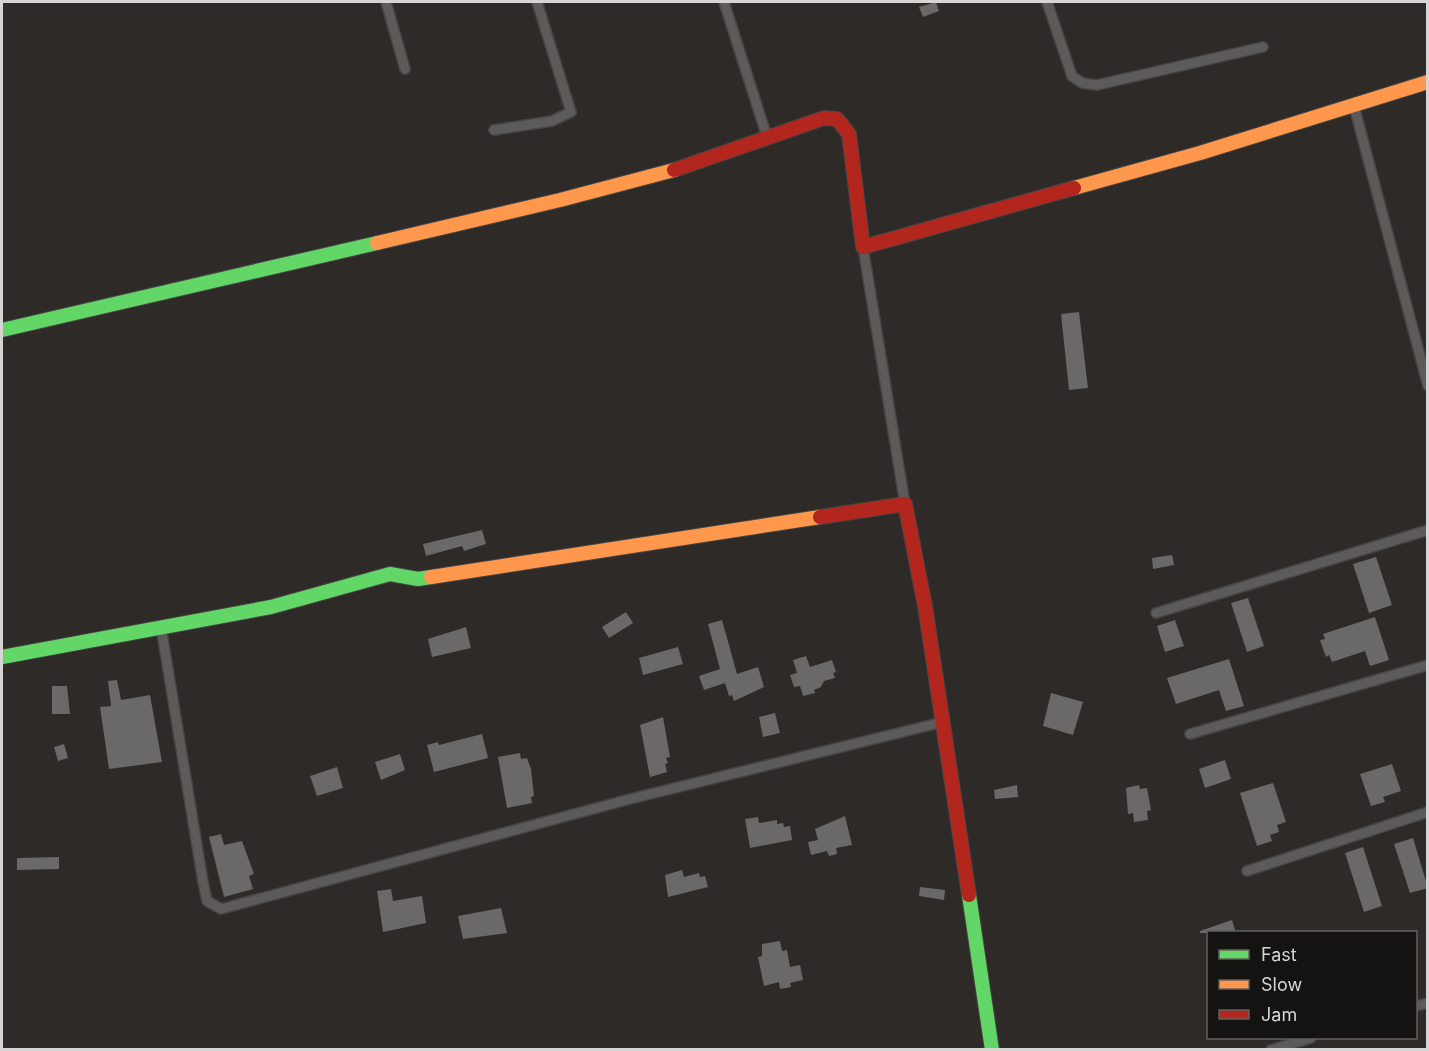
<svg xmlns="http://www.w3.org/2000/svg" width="1429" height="1051" font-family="Inter,sans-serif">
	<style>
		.building { fill: #6a6868 }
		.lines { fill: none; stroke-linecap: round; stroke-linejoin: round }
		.street-casing { stroke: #474544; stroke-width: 12 }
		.fast-casing { stroke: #474544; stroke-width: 16 }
		.slow-casing { stroke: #474544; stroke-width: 16 }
		.jam-casing { stroke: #474544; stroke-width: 16 }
		.street { stroke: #5d5b5a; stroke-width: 9 }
		.fast { stroke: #63d668; stroke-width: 14 }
		.slow { stroke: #ff974d; stroke-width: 14 }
		.jam { stroke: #b3261e; stroke-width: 14 }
	</style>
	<rect width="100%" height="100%" fill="#2d2a28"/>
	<path class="building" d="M 936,2 L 939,11 L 923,17 L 919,7 Z
		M 1079,312 L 1088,388 L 1069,390 L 1061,314 Z
		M 482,530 L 486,544 L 464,551 L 462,546 L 426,556 L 423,544 Z
		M 1172,555 L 1174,565 L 1153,569 L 1152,558 Z
		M 1376,557 L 1392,605 L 1369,613 L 1353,564 Z
		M 1248,598 L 1264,646 L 1247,652 L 1231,603 Z
		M 626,612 L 633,623 L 609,638 L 602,627 Z
		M 1375,617 L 1389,660 L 1370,666 L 1365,651 L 1332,662 L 1329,655 L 1326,657 L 1320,640 L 1325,639 L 1323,634 Z
		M 722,620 L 737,674 L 758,667 L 764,687 L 734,701 L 732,695 L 729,696 L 725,683 L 704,690 L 699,676 L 720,669 L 708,624 Z
		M 1175,620 L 1184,646 L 1165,652 L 1157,626 Z
		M 466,627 L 471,648 L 432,657 L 428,639 Z
		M 678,647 L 683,664 L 643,675 L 639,658 Z
		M 806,656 L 810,667 L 832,660 L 836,672 L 833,673 L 835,678 L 824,681 L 821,687 L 814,690 L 815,693 L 803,696 L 800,686 L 794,687 L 790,675 L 797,673 L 793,660 Z
		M 1229,659 L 1244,706 L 1226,711 L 1219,690 L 1176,704 L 1167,678 Z
		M 117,680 L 121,700 L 150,695 L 162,762 L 109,769 L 100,707 L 111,706 L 108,681 Z
		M 52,686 L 67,686 L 70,714 L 52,714 Z
		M 1051,693 L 1083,702 L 1073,735 L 1043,726 Z
		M 775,713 L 780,733 L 763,737 L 759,717 Z
		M 663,717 L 670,757 L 666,758 L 668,763 L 665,764 L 667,772 L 650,777 L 640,725 Z
		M 482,734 L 488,758 L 434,772 L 427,745 L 438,742 L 439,745 Z
		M 64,744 L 68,758 L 58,761 L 54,747 Z
		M 520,753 L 521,759 L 527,758 L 531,769 L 534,796 L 531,797 L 532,803 L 507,808 L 498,757 Z
		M 400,754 L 405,770 L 381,780 L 375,762 Z
		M 1225,760 L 1231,779 L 1205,788 L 1199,769 Z
		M 1392,764 L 1401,791 L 1383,797 L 1385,802 L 1371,806 L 1360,774 Z
		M 337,767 L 343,788 L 317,796 L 310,776 Z
		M 1273,783 L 1286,822 L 1277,825 L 1279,832 L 1270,835 L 1272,841 L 1257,846 L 1240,793 Z
		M 1017,785 L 1018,797 L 995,799 L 994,790 Z
		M 1139,785 L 1140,789 L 1147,788 L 1151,810 L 1147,811 L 1148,820 L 1134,822 L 1133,813 L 1128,814 L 1126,788 Z
		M 845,816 L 852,845 L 836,848 L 837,854 L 829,856 L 827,851 L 811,855 L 808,842 L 818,840 L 815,829 Z
		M 758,817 L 759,823 L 777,820 L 777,824 L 783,823 L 784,827 L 790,826 L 792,840 L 750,848 L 745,819 Z
		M 221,834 L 224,845 L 242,841 L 254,874 L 249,876 L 253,889 L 224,897 L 209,837 Z
		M 1413,838 L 1428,888 L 1410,893 L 1394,844 Z
		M 1363,847 L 1382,906 L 1364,912 L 1345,853 Z
		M 59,857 L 59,869 L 17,870 L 17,858 Z
		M 682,870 L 684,877 L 699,873 L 700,877 L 705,876 L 708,887 L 668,897 L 665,875 Z
		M 920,887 L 945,890 L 944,900 L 919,896 Z
		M 391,889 L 393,901 L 422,896 L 426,923 L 383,932 L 377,891 Z
		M 501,908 L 507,933 L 463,939 L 458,916 Z
		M 1232,920 L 1236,933 L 1200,933 L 1200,931 Z
		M 780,941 L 782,951 L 787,950 L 790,967 L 800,965 L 803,980 L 790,983 L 791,987 L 780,989 L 779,982 L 764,986 L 758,957 L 762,956 L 762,944 Z"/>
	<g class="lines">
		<g class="street-casing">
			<path id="street" d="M 386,2 L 405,69
				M 724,2 L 767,137
				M 1047,2 L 1072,76 L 1082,83 L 1097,85 L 1263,47
				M 1354,106 L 1428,386
				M 494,130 L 552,121 L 571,112 L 537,2
				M 863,247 L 905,504
				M 1156,613 L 1428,530
				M 161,627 L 203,882 L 207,901 L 221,909 L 630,799 L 943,722
				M 1190,734 L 1428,665
				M 1247,871 L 1428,812
				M 1416,1006 L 1428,1003
				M 1271,1050 L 1311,1038"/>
		</g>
		<g class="fast-casing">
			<path id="fast" d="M 2,330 L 377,243
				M 2,657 L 271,607 L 390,574 L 418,579 L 431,577
				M 969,895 L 992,1050"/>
		</g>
		<g class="slow-casing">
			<path id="slow" d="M 1074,188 L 1200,153 L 1428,82
				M 377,243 L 560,200 L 674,170
				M 431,577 L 820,517"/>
		</g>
		<g class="jam-casing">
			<path id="jam" d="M 674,170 L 824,118 L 837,119 L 849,134 L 863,247 L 1074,188
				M 820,517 L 905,504 L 925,606 L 969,895"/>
		</g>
		<use href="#street" class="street"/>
		<use href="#fast" class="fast"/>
		<use href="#slow" class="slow"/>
		<use href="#jam" class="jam"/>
	</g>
	<rect width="1429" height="1051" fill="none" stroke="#d7d5d3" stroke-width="6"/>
	<rect x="1207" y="931" width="210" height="108" fill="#141312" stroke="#62615f" stroke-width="1.5"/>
	<rect x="1219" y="950" width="30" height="9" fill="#63d668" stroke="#62615f" stroke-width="1.5"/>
	<text x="1261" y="961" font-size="18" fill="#d7d5d3">Fast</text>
	<rect x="1219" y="980" width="30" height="9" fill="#ff974d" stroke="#62615f" stroke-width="1.5"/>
	<text x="1261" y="991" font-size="18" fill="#d7d5d3">Slow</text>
	<rect x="1219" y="1010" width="30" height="9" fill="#b3261e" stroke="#62615f" stroke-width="1.5"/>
	<text x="1261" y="1021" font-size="18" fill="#d7d5d3">Jam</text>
</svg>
